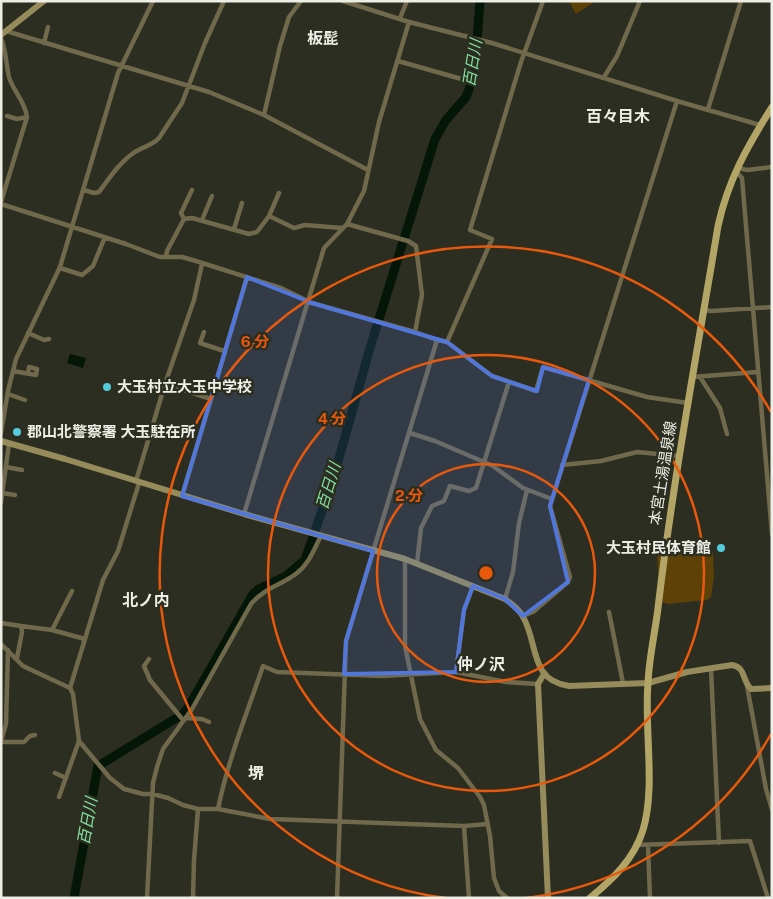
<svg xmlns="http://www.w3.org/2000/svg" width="773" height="899" font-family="'Public Sans','Noto Sans JP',sans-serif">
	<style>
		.green { fill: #5d4106 }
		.water { fill: #031608 }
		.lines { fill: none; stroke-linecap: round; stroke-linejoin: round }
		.river { stroke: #031608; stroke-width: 9 }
		.street { stroke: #70694b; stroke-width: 4.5 }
		.secondary { stroke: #968b5a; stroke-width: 6 }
		.primary { stroke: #b3a565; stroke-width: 7 }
		.marked { fill: #5176dc; fill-opacity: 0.2; stroke: #5176dc; stroke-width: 4; stroke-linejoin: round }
		.ring { fill: none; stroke: #e8590c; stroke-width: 2.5 }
		.poi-dot { fill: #53cbda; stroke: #2c2e21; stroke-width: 2 }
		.labels { text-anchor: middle; stroke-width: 5; stroke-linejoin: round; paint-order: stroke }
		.poi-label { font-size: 15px; font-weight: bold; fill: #edeee6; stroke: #2c2e21; text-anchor: start }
		.street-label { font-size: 15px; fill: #edeee6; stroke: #2c2e21 }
		.neighbourhood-label { font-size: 16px; font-weight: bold; fill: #edeee6; stroke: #2c2e21 }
		.water-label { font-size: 16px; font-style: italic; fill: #81df9d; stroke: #2c2e21 }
		.centre { fill: #e8590c; stroke: #2c2e21; stroke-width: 2.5 }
		.ring-label { font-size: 15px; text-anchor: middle; font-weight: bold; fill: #e8590c; stroke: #2c2e21; stroke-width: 5; stroke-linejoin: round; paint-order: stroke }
	</style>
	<rect width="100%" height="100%" fill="#2c2e21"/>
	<path class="green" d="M 569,1 L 596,1 L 576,14 Z
		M 657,549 L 713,552 L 714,577 L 711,597 L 707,600 L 668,604 L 659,601 Z"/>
	<path class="water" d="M 70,354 L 86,358 L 83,368 L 67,363 Z"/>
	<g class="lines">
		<path class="river" d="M 74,898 L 98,766 L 183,714 L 188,708 L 253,594 L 259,589 L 286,576 L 305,560 L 334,476 L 370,348 L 435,139 L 446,120 L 466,97 L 472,81 L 475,66 L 480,1"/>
		<path class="street" d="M 343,1 L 409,22 L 492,43 L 677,101 L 760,125
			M 400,18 L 407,1
			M 6,31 L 209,92 L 264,115 L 368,170
			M 1,38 C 6,50 6,64 9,77 C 13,91 25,101 27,117 L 1,202
			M 44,43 L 48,27
			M 398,61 L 465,80
			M 604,77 L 617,56 L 640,1
			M 708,109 L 741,1
			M 264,115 L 280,46 L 289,17 L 301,1
			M 7,116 L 17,119 L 27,117
			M 738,168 L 747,170 L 772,167
			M 736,171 L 742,178 L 772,534
			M 84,190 L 94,193 L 99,192 C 109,179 118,164 132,154 C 141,147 152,146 159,138 L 182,103 L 205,43 L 224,1
			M 1,204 L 126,244 L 160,257 L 182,257 L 196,261 L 281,288 L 312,303 L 415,332 L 437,340 L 447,342 L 492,376 L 536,391 L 543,367 L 647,397 L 688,403
			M 269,216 L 279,193
			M 184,219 L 181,213 L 192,190
			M 202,220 L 212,196
			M 347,224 L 408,241 L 416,246 L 422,295 L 415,332
			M 234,229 L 242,203
			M 166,257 L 167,251 L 184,219 L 192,218 L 249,234 L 257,232 L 269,216 L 294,228 L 305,225 L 342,228
			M 60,268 L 82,275 L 93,266 L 105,237
			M 704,310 L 711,311 L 772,307
			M 204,332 L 200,343 L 224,351
			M 28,333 L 44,340 L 49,339
			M 447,342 L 492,239 L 470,230 L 521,62 L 543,1
			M 13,371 L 36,375 L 37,369 L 29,367 L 28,373
			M 692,377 L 758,372
			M 700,377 L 720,408 L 727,434
			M 165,384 L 211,399 L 182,496
			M 8,394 L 25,400
			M 211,399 L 247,277
			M 1,433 L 8,391 L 16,359 L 60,267 L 118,73 L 153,1
			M 410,433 L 435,441 L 484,462 L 493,466 L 523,488 L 552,499
			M 562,465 L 601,461 L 637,452 L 679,456
			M 6,467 L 22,470
			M 136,481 L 165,384 L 194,300 L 202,264
			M 2,493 L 15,495
			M 1,502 L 9,444
			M 244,514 L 324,248 L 347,224 L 364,191 L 379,122 L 409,22
			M 405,559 L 405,646 L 420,719 L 436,750 L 458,768 L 480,797 L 484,805 L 490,836 L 494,878 L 499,891 L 507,898
			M 417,563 L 421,528 L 432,506 L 444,501 L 450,486 L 469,491 L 476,488 L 509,382
			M 505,599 L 513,572 L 519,523 L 527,490
			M 609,612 L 623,683
			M 523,616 L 533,612 L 568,582 L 570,577 L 550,506 L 677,101
			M 1,623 L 21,626 L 22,632 L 17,658
			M 21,626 L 52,630 L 85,639
			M 52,630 L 72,591
			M 1,644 L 23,666 L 70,688 L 73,694 L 79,741 L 59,797
			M 149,659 L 144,666 L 150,680 L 183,720
			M 711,669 L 719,843
			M 456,672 L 464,610 L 473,586
			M 747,686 L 766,789 L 772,810
			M 70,688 L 103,580 L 118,551 L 139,483
			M 186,718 L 202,719 L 209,722
			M 1,741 L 6,724 L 8,650
			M 79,741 L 110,778 L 124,789 L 143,794 L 153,794 L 168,798 L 183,805 L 198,809 L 218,809 L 270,819 L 464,826 L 488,824
			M 1,742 L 24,742 L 30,736 L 35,735
			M 55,773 L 66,778
			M 218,809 C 228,760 247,713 263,666 L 277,672 L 382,676 L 456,672 L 506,682 L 538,684
			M 464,826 L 469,898
			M 636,845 L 750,841 L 768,898
			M 648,846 L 650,898
			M 147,898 L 153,783 L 157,767 L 163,749 L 192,709 L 251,604 C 264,588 282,585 297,573 C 309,564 314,549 321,536
			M 193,898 L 194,860 L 198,809
			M 337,898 L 346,641 L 437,340"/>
		<path class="secondary" d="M 1,35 L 44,1
			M 1,441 L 65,459 L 244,514 L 405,559 L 505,599 C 512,604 518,608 522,615 C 539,642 528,680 569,686 L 648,683 L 687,672 L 732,665 C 746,667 742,681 751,689 L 772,688
			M 544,674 L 538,684 L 548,898"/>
		<path class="primary" d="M 590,898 C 613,879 634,859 643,830 C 656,787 644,729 648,683 C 649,658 655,633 658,608 C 673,480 697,353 718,226 C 728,180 747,147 772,107"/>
	</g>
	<path class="marked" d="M 247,277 L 312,303 L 447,342 L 492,376 L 537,391 L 543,367 L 589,380 L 550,506 L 568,582 L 523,616 L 505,599 L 473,586 L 464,610 L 456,672 L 344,674 L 346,641 L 373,551 L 182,496 Z"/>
	<g class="ring">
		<circle cx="486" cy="573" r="109"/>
		<circle cx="486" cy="573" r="218"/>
		<path d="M771 734A327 327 0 0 1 526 898M446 898A327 327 0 1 1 771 412"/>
	</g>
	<g class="poi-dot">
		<circle cx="107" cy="387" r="5"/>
		<circle cx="17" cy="432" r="5"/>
		<circle cx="721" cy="548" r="5"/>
	</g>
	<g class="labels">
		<g class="poi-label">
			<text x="117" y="392">大玉村立大玉中学校</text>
			<text x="27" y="437">郡山北警察署 大玉駐在所</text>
			<text x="711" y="553" text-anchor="end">大玉村民体育館</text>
		</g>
		<g class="street-label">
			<text transform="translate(663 473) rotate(-81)" y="5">本宮土湯温泉線</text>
		</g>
		<g class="neighbourhood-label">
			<text x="323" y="44">板髭</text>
			<text x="618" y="122">百々目木</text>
			<text x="146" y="606">北ノ内</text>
			<text x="481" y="670">仲ノ沢</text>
			<text x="256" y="779">堺</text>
		</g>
		<g class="water-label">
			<text transform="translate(472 63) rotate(-81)" y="6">百日川</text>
			<text transform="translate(328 486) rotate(-73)" y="6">百日川</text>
			<text transform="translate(87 821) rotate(-80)" y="6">百日川</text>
		</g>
	</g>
	<circle cx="486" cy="573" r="8" class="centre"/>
	<g class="ring-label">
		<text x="255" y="347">6 分</text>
		<text x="332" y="424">4 分</text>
		<text x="409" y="501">2 分</text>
	</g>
	<rect width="773" height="899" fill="none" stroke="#edeee6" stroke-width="5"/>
</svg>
